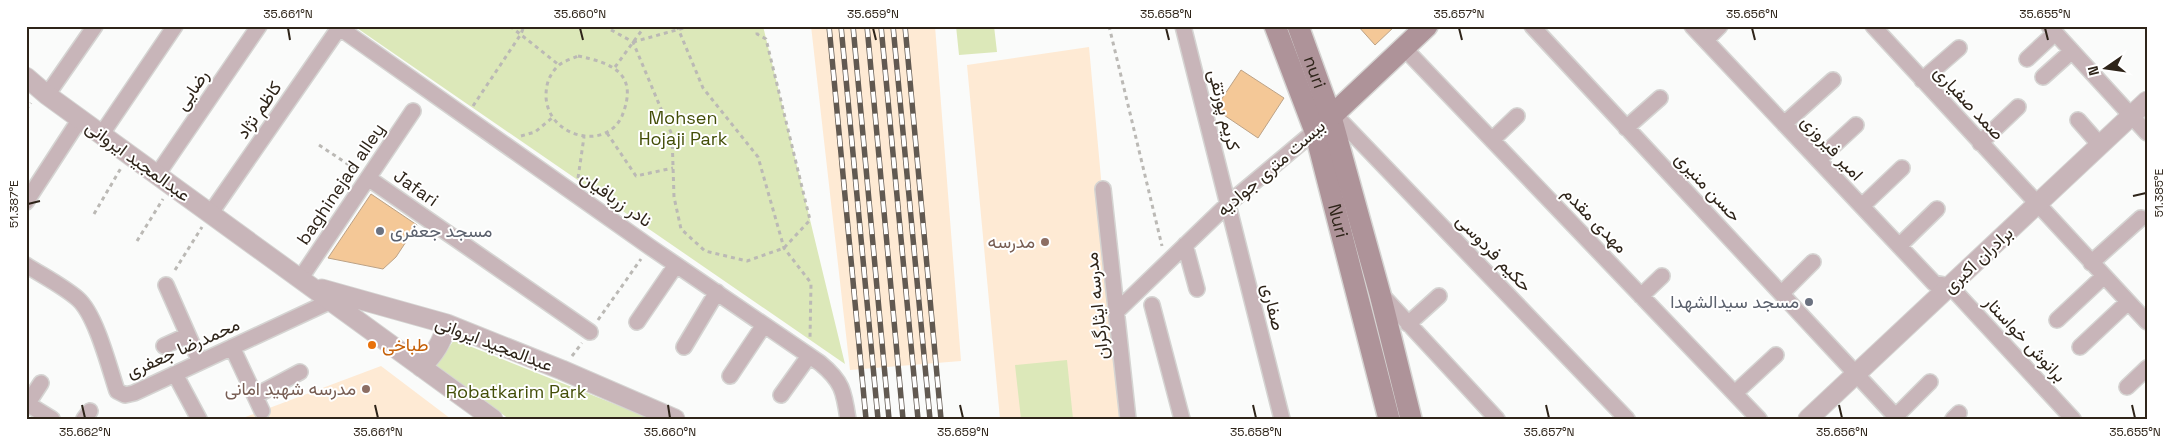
<svg xmlns="http://www.w3.org/2000/svg" width="2173" height="445" font-family="'Space Grotesk',Vazirmatn,sans-serif">
	<style>
		.built { fill: #feead4 }
		.green { fill: #dce8b9 }
		.building { fill: #f4c897; stroke: #bca286 }
		.lines { fill: none; stroke-linecap: round; stroke-linejoin: round }
		.minor-casing { stroke: #d5d4d2; stroke-width: 18 }
		.tertiary-casing { stroke: #d5d4d2; stroke-width: 21 }
		.secondary-casing { stroke: #d5d4d2; stroke-width: 24 }
		.path { stroke: #bbb9b5; stroke-width: 3; stroke-dasharray: 4 4; stroke-linecap: butt }
		.minor { stroke: #c8b5b9; stroke-width: 15 }
		.tertiary { stroke: #c8b5b9; stroke-width: 19 }
		.secondary { stroke: #ae9399; stroke-width: 21 }
		.rail-casing { stroke: #615951; stroke-width: 5.5 }
		.rail { stroke: #fff; stroke-width: 4; stroke-dasharray: 11; stroke-linecap: butt }
		.ticks { fill: none; stroke: #2e2419; stroke-width: 2 }
		.worship-dot { fill: #6b7280; stroke: #fff; stroke-width: 2 }
		.education-dot { fill: #8d6e63; stroke: #fff; stroke-width: 2 }
		.food-dot { fill: #e8710a; stroke: #fff; stroke-width: 2 }
		.labels { text-anchor: middle; stroke-width: 4; stroke-linejoin: round; paint-order: stroke }
		.street-label { font-size: 18px; fill: #2e2419; stroke: #fff }
		.park-label { font-size: 18px; fill: #434e08; stroke: #fff }
		.worship-label { font-size: 18px; fill: #5b616d; stroke: #fff; text-anchor: start }
		.education-label { font-size: 18px; fill: #785e54; stroke: #fff; text-anchor: end }
		.food-label { font-size: 18px; fill: #c56008; stroke: #fff; text-anchor: start }
		.neatline { fill: none; stroke: #2e2419; stroke-width: 2 }
		.ticks-label { font-size: 12px; text-anchor: middle; fill: #2e2419 }
	</style>
	<rect width="100%" height="100%" fill="#fafbfa"/>
	<path class="built" d="M 811,26 L 935,26 L 961,361 L 850,370 Z
		M 1089,47 L 1123,419 L 1000,419 L 967,65 Z
		M 381,366 L 451,419 L 240,419 Z"/>
	<path class="green" d="M 354,26 L 763,26 L 845,364 Z
		M 956,26 L 994,26 L 997,52 L 959,55 Z
		M 454,340 L 652,419 L 509,419 L 436,366 Z
		M 1067,360 L 1073,419 L 1021,419 L 1015,365 Z"/>
	<path class="building" d="M 1358,26 L 1395,26 L 1375,45 Z
		M 1241,70 L 1284,98 L 1258,138 L 1215,109 Z
		M 371,194 L 417,225 L 396,257 L 383,269 L 328,258 Z"/>
	<g class="lines">
		<g class="minor-casing">
			<path id="minor" d="M 337,26 L 650,247 L 820,363 C 842,381 844,391 848,419
				M 1183,26 L 1282,419
				M 1532,26 L 1898,419
				M 1692,26 L 1934,283 L 1950,286 L 2073,419
				M 1873,26 L 2147,322
				M 2049,26 L 2147,133
				M 1706,40 L 1720,26
				M 1404,48 L 1759,419
				M 2027,59 L 2055,33
				M 2043,77 L 2072,51
				M 1922,80 L 1959,48
				M 47,95 L 95,26
				M 1334,114 L 1627,419
				M 2078,120 L 2100,145
				M 1784,124 L 1833,80
				M 1626,128 L 1660,98
				M 101,135 L 175,26
				M 1492,140 L 1517,116
				M 1980,143 L 2018,107
				M 1818,160 L 1856,125
				M 157,175 L 259,26
				M 368,178 L 590,332
				M 1103,189 L 1128,419
				M 26,202 L 80,119
				M 1862,206 L 1902,168
				M 210,214 L 339,28
				M 1185,245 L 1197,289
				M 1899,246 L 1937,209
				M 2091,263 L 2141,218
				M 26,265 C 43,276 63,286 78,299 C 96,315 109,367 117,391 L 125,395 L 134,393 L 331,301
				M 300,279 L 413,111
				M 166,285 L 200,362
				M 1782,293 L 1813,262
				M 1382,295 L 1497,419
				M 1641,296 L 1662,276
				M 1152,305 L 1182,419
				M 1116,312 L 1228,204 L 1315,131
				M 2057,320 L 2104,276
				M 637,322 L 676,265
				M 1408,324 L 1439,296
				M 164,346 L 188,335
				M 232,347 L 262,411
				M 684,347 L 717,292
				M 2080,347 L 2128,302
				M 175,374 L 199,419
				M 730,376 L 764,325
				M 2127,387 L 2147,368
				M 1735,393 L 1776,355
				M 781,395 L 809,356
				M 255,396 L 300,372
				M 26,403 L 52,419
				M 26,406 L 41,383
				M 1896,416 L 1930,382
				M 84,419 L 90,411
				M 1953,419 L 1959,413"/>
		</g>
		<g class="tertiary-casing">
			<path id="tertiary" d="M 26,77 L 47,95 L 493,419
				M 322,289 L 447,324 L 562,370 L 675,419
				M 421,367 C 435,354 442,342 447,324
				M 1808,419 L 2147,101"/>
		</g>
		<g class="secondary-casing">
			<g id="secondary">
				<path id="s1" d="M 1275,26 L 1315,131 L 1389,419"/>
				<path id="s2" d="M 1298,26 L 1331,117 L 1380,294 L 1411,419"/>
				<path d="M 1323,124 L 1427,26"/>
			</g>
		</g>
		<path class="path" d="M 510,26 L 559,65
			M 604,26 L 633,42 L 672,135 L 674,197 L 681,229 L 705,251 L 747,261 L 784,248 L 810,220 L 766,39 L 757,34 L 757,26
			M 677,26 L 703,88 L 758,157 L 784,248 L 811,283 L 810,338
			M 1109,26 L 1162,246
			M 633,42 L 691,26
			M 578,56 C 613,63 639,74 622,116 C 606,152 547,137 546,96 C 546,84 549,75 558,66 C 563,61 572,59 578,56 Z
			M 615,67 L 645,26
			M 473,106 L 521,34 L 524,26
			M 26,110 L 31,103
			M 607,133 L 636,176 L 673,168
			M 521,136 L 535,132 L 552,118
			M 319,145 L 355,169
			M 578,178 L 584,137
			M 94,214 L 121,168
			M 137,241 L 163,199
			M 175,270 L 202,227
			M 598,320 L 641,259
			M 572,356 L 582,343"/>
		<use href="#minor" class="minor"/>
		<use href="#tertiary" class="tertiary"/>
		<use href="#secondary" class="secondary"/>
		<g class="rail-casing">
			<path id="rail" d="M 829,26 L 866,419
				M 841,26 L 878,419
				M 853,26 L 889,419
				M 867,26 L 903,419
				M 881,26 L 918,419
				M 893,26 L 930,419
				M 905,26 L 941,419"/>
		</g>
		<use href="#rail" class="rail"/>
	</g>
	<path class="ticks" d="M 288,28 L 290,40M 580,28 L 583,40M 873,28 L 876,40M 1166,28 L 1169,40M 1459,28 L 1462,40M 1752,28 L 1755,40M 2045,28 L 2048,40M 2133,196 L 2146,193M 28,204 L 40,201M 82,405 L 85,418M 375,405 L 378,418M 668,405 L 670,418M 960,405 L 963,418M 1253,405 L 1256,418M 1546,405 L 1549,418M 1839,405 L 1842,418M 2132,405 L 2135,418"/>
	<g class="worship-dot">
		<circle cx="380" cy="231" r="5"/>
		<circle cx="1809" cy="302" r="5"/>
	</g>
	<g class="education-dot">
		<circle cx="1045" cy="242" r="5"/>
		<circle cx="366" cy="389" r="5"/>
	</g>
	<circle class="food-dot" cx="372" cy="345" r="5"/>
	<g class="labels">
		<g class="street-label">
			<text dy="6" stroke="none"><textPath href="#s2" startOffset="49">nuri</textPath></text>
			<text transform="translate(192 90) rotate(-56)" y="6">رضایی</text>
			<text transform="translate(1969 103) rotate(47)" y="6">صمد صفیاری</text>
			<text transform="translate(259 110) rotate(-55)" y="6">کاظم نژاد</text>
			<text transform="translate(1224 110) rotate(76)" y="6">کریم پورتقی</text>
			<text transform="translate(1832 148) rotate(47)" y="6">امیر فیروزی</text>
			<text transform="translate(138 161) rotate(36)" y="6">عبدالمجید ایروانی</text>
			<text transform="translate(1271 168) rotate(-41)" y="6">بیست متری جوادیه</text>
			<text transform="translate(341 184) rotate(-56)" y="6">baghinejad alley</text>
			<text transform="translate(1708 187) rotate(47)" y="6">حسن منیری</text>
			<text transform="translate(416 188) rotate(35)" y="6">Jafari</text>
			<text transform="translate(616 199) rotate(35)" y="6">نادر زربافیان</text>
			<text transform="translate(1595 220) rotate(46)" y="6">مهدی مقدم</text>
			<text dy="6" stroke="none"><textPath href="#s1" startOffset="205">Nuri</textPath></text>
			<text transform="translate(1494 253) rotate(46)" y="6">حکیم فردوسی</text>
			<text transform="translate(1978 260) rotate(-43)" y="6">برادران اکبری</text>
			<text transform="translate(1097 306) rotate(-96)" y="6">مدرسه ایثارگران</text>
			<text transform="translate(1273 307) rotate(76)" y="6">صفاری</text>
			<text transform="translate(2025 339) rotate(47)" y="6">برانوش خواستار</text>
			<text transform="translate(494 344) rotate(21)" y="6">عبدالمجید ایروانی</text>
			<text transform="translate(183 348) rotate(-24)" y="6">محمدرضا جعفری</text>
		</g>
		<g class="park-label">
			<text x="683" y="124">Mohsen<tspan x="683" dy="21">Hojaji Park</tspan></text>
			<text x="516" y="398">Robatkarim Park</text>
		</g>
		<g class="worship-label">
			<text x="390" y="237">مسجد جعفری</text>
			<text x="1799" y="308" text-anchor="end">مسجد سیدالشهدا</text>
		</g>
		<g class="education-label">
			<text x="1035" y="248">مدرسه</text>
			<text x="356" y="395">مدرسه شهید امانی</text>
		</g>
		<g class="food-label">
			<text x="382" y="351">طباخی</text>
		</g>
	</g>
	<rect width="2173" height="445" fill="none" stroke="#ffffff" stroke-width="55"/>
	<g transform="translate(2106 68) rotate(257)" stroke="#ffffff" stroke-width="4" paint-order="stroke">
	<path d="M0-4L9 19L0 12L-9 19Z" fill="#2e2419"/>
	<text y="-8" font-size="14" font-weight="bold" text-anchor="middle" fill="#2e2419">N</text>
	</g>
	<rect x="28" y="28" width="2118" height="390" class="neatline"/>
	<g class="ticks-label">
		<text x="288" y="18">35.661°N</text>
		<text x="580" y="18">35.660°N</text>
		<text x="873" y="18">35.659°N</text>
		<text x="1166" y="18">35.658°N</text>
		<text x="1459" y="18">35.657°N</text>
		<text x="1752" y="18">35.656°N</text>
		<text x="2045" y="18">35.655°N</text>
		<text transform="translate(2159 193) rotate(-90)" y="4">51.385°E</text>
		<text transform="translate(14 204) rotate(-90)" y="4">51.387°E</text>
		<text x="85" y="436">35.662°N</text>
		<text x="378" y="436">35.661°N</text>
		<text x="670" y="436">35.660°N</text>
		<text x="963" y="436">35.659°N</text>
		<text x="1256" y="436">35.658°N</text>
		<text x="1549" y="436">35.657°N</text>
		<text x="1842" y="436">35.656°N</text>
		<text x="2135" y="436">35.655°N</text>
	</g>
</svg>
